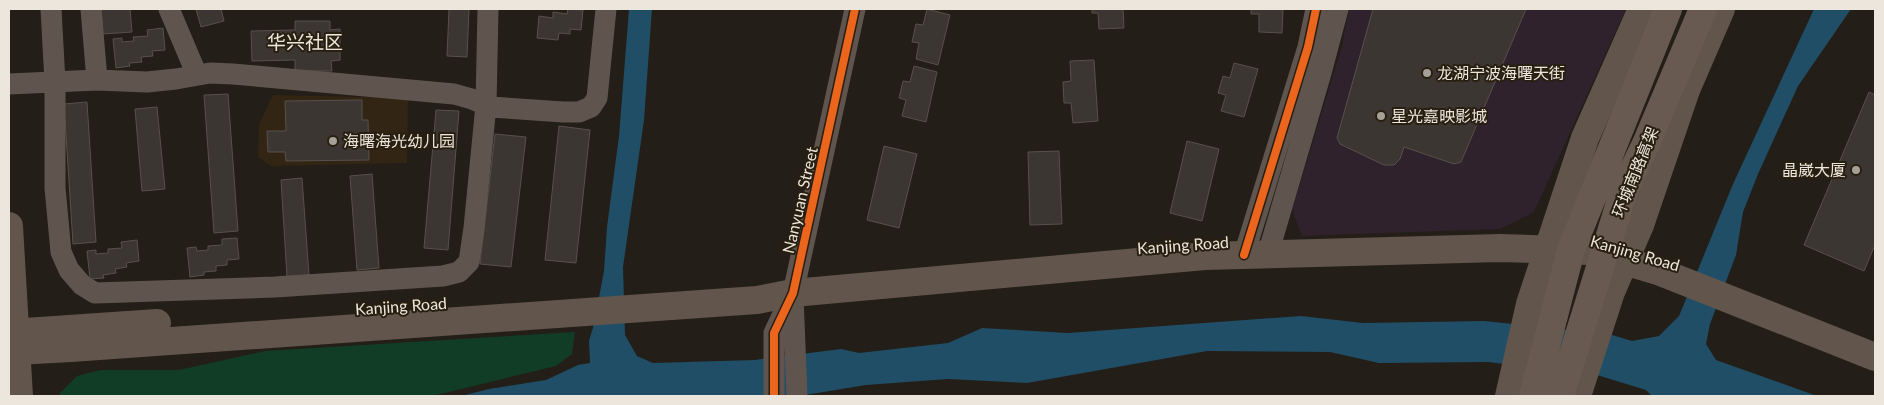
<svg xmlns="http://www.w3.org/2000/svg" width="1884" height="405" font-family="Lato,'Noto Sans SC',sans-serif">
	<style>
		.commercial { fill: #2f222c }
		.built { fill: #322513 }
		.green { fill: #113d27 }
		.water { fill: #204e66 }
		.building { fill: #3c3632; stroke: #57504c }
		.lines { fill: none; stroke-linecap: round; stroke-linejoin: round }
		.minor { stroke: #5f554e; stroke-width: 21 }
		.major { stroke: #61554c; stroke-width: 28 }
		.highway { stroke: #685a51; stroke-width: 28 }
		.cycleway-casing { stroke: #291f11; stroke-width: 11 }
		.cycleway { stroke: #eb651d; stroke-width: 8 }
		.poi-dot { fill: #a6a098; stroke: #291f11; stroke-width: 2 }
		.labels { text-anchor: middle; stroke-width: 4; stroke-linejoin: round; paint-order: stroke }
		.poi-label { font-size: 16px; fill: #ede6dd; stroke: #291f11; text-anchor: start }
		.street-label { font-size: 16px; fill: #ede6dd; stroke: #291f11 }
		.quarter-label { font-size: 19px; fill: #ede6dd; stroke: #291f11 }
	</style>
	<rect width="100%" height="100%" fill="#231e17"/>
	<path class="commercial" d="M 1349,9 L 1626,9 L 1534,212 L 1500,229 L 1302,236 L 1292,210 L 1342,46 Z"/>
	<path class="built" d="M 273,95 L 408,98 L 407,163 L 271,166 L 258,157 L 259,124 Z"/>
	<path class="green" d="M 575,332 L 572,354 L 556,366 L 432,396 L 59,396 L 60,393 L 77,376 L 101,370 L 179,370 L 265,351 Z"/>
	<path class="water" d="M 629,9 L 652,9 L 644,120 L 623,267 L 625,335 L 637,356 L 653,363 L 755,360 L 841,349 L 859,353 L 948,343 L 982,328 L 1068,333 L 1301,316 L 1363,323 L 1484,321 L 1609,334 L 1632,341 L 1659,336 L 1679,316 L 1733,184 L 1814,9 L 1851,9 L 1798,86 L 1758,174 L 1743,212 L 1736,255 L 1710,324 L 1706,344 L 1716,360 L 1817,396 L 1652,396 L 1646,390 L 1597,375 L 1488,362 L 1379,363 L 1330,352 L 1207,351 L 1027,383 L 948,379 L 866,385 L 799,396 L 461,396 L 489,389 L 546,380 L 578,365 L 590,363 L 589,341 L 594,324 L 604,271 L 607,227 L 619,136 Z"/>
	<path class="building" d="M 101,9 L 130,9 L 132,32 L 103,34 Z
		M 196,9 L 221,9 L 224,21 L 201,27 Z
		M 449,9 L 469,9 L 467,57 L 447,56 Z
		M 568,9 L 583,10 L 581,30 L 570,29 L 570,34 L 559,33 L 558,40 L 537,38 L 539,16 L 553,18 L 553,12 L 567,14 Z
		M 927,9 L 950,15 L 938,65 L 916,59 L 919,43 L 912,42 L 916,24 L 923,25 Z
		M 1092,9 L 1123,9 L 1124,28 L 1099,29 L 1098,13 L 1092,13 Z
		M 1251,9 L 1283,9 L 1282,33 L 1259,32 L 1259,14 L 1251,14 Z
		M 1373,9 L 1526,9 L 1461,162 L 1454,164 L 1404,147 L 1400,159 L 1394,165 L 1384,165 L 1340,144 L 1337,138 Z
		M 295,21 L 330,21 L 330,30 L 340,29 L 340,60 L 331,61 L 332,71 L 295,71 L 295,60 L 252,61 L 251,31 L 295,30 Z
		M 163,28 L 165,50 L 152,51 L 153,56 L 141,57 L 142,62 L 129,63 L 130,66 L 116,68 L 113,39 L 122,38 L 122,42 L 134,41 L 133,37 L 148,36 L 147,30 Z
		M 1094,60 L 1098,121 L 1073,123 L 1071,103 L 1064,103 L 1063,82 L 1071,81 L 1070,61 Z
		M 1234,63 L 1258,69 L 1244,117 L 1221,111 L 1226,95 L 1218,93 L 1223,76 L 1230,78 Z
		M 914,66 L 937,72 L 926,122 L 902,116 L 906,100 L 899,98 L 903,81 L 910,82 Z
		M 1869,92 L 1875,95 L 1875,245 L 1864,271 L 1804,245 Z
		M 228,94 L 238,231 L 214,233 L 204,95 Z
		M 362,100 L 362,120 L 368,120 L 369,160 L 286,161 L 285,152 L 268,152 L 267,131 L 286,131 L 285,101 Z
		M 87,102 L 96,242 L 73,244 L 64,104 Z
		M 157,107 L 165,189 L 142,191 L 135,109 Z
		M 436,110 L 459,111 L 448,250 L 424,248 Z
		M 559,126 L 590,130 L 576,263 L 545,260 Z
		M 495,134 L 526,137 L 511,267 L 480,264 Z
		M 1187,141 L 1219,149 L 1202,221 L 1170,213 Z
		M 884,146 L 917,154 L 899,228 L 867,220 Z
		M 1059,151 L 1062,224 L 1030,225 L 1028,152 Z
		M 372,174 L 379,268 L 357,270 L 350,176 Z
		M 302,178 L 309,275 L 287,277 L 281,180 Z
		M 237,238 L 239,259 L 227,260 L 227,265 L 216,266 L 216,271 L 204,272 L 204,275 L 190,277 L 187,248 L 196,247 L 197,251 L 208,250 L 208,246 L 222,245 L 222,239 Z
		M 137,240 L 139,261 L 126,263 L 127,267 L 115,269 L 116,273 L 103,275 L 104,278 L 90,279 L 87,251 L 96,250 L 96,254 L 108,253 L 108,249 L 122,248 L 121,242 Z"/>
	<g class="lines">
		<path class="minor" d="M 51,9 L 55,82 L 55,188 L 61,252 L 69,270 L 82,285 L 95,293 L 275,287 L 443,276 L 459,272 L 469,262 L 474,228 L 486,105 L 488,9
			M 91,9 L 97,80
			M 169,9 L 197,75
			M 9,84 L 97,80 L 147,82 L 176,79 L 210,73 L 233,74 L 454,94 L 472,99 L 491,107 L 563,112 L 579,112 L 591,107 L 597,98 L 606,9
			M 1268,254 L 1321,73 L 1338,9
			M 1244,255 L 1308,47 L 1316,9
			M 793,296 L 797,396
			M 774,396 L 774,333 L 793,293 L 855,9"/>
		<path class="major" d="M 9,226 L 19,396
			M 25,332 L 157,323
			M 9,350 L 16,351 L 71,348 L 757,300 L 793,293 L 1205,256 L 1500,248 L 1590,251 L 1658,271 L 1875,357
			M 1509,396 L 1530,304 L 1585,138 L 1642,9
			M 1577,396 L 1611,292 L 1640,225 L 1686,90 L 1721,9"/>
		<path class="highway" d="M 1533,396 L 1571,250 L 1668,9
			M 1560,396 L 1625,187 L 1646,144 L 1703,9"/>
		<g class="cycleway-casing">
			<path id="cycleway" d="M 1244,255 L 1308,47 L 1316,9
				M 774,396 L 774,333 L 793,293 L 855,9"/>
		</g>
		<use href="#cycleway" class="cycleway"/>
	</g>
	<g class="poi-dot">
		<circle cx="1427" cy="73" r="5"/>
		<circle cx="1381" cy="116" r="5"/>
		<circle cx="333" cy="141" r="5"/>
		<circle cx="1856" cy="170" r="5"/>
	</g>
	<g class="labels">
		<g class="poi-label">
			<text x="1437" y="79">龙湖宁波海曙天街</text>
			<text x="1391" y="122">星光嘉映影城</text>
			<text x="343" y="147">海曙海光幼儿园</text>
			<text x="1846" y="176" text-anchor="end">晶崴大厦</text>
		</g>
		<g class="street-label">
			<text transform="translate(1635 172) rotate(-68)" y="6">环城南路高架</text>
			<text transform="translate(800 200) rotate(-77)" y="6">Nanyuan Street</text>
			<text transform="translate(1183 245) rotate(-4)" y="6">Kanjing Road</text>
			<text transform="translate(1635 253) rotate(16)" y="6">Kanjing Road</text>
			<text transform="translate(401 306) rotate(-4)" y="6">Kanjing Road</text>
		</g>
		<g class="quarter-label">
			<text x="305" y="49">华兴社区</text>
		</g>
	</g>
	<rect width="1884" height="405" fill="none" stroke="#ede6dd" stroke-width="20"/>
</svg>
